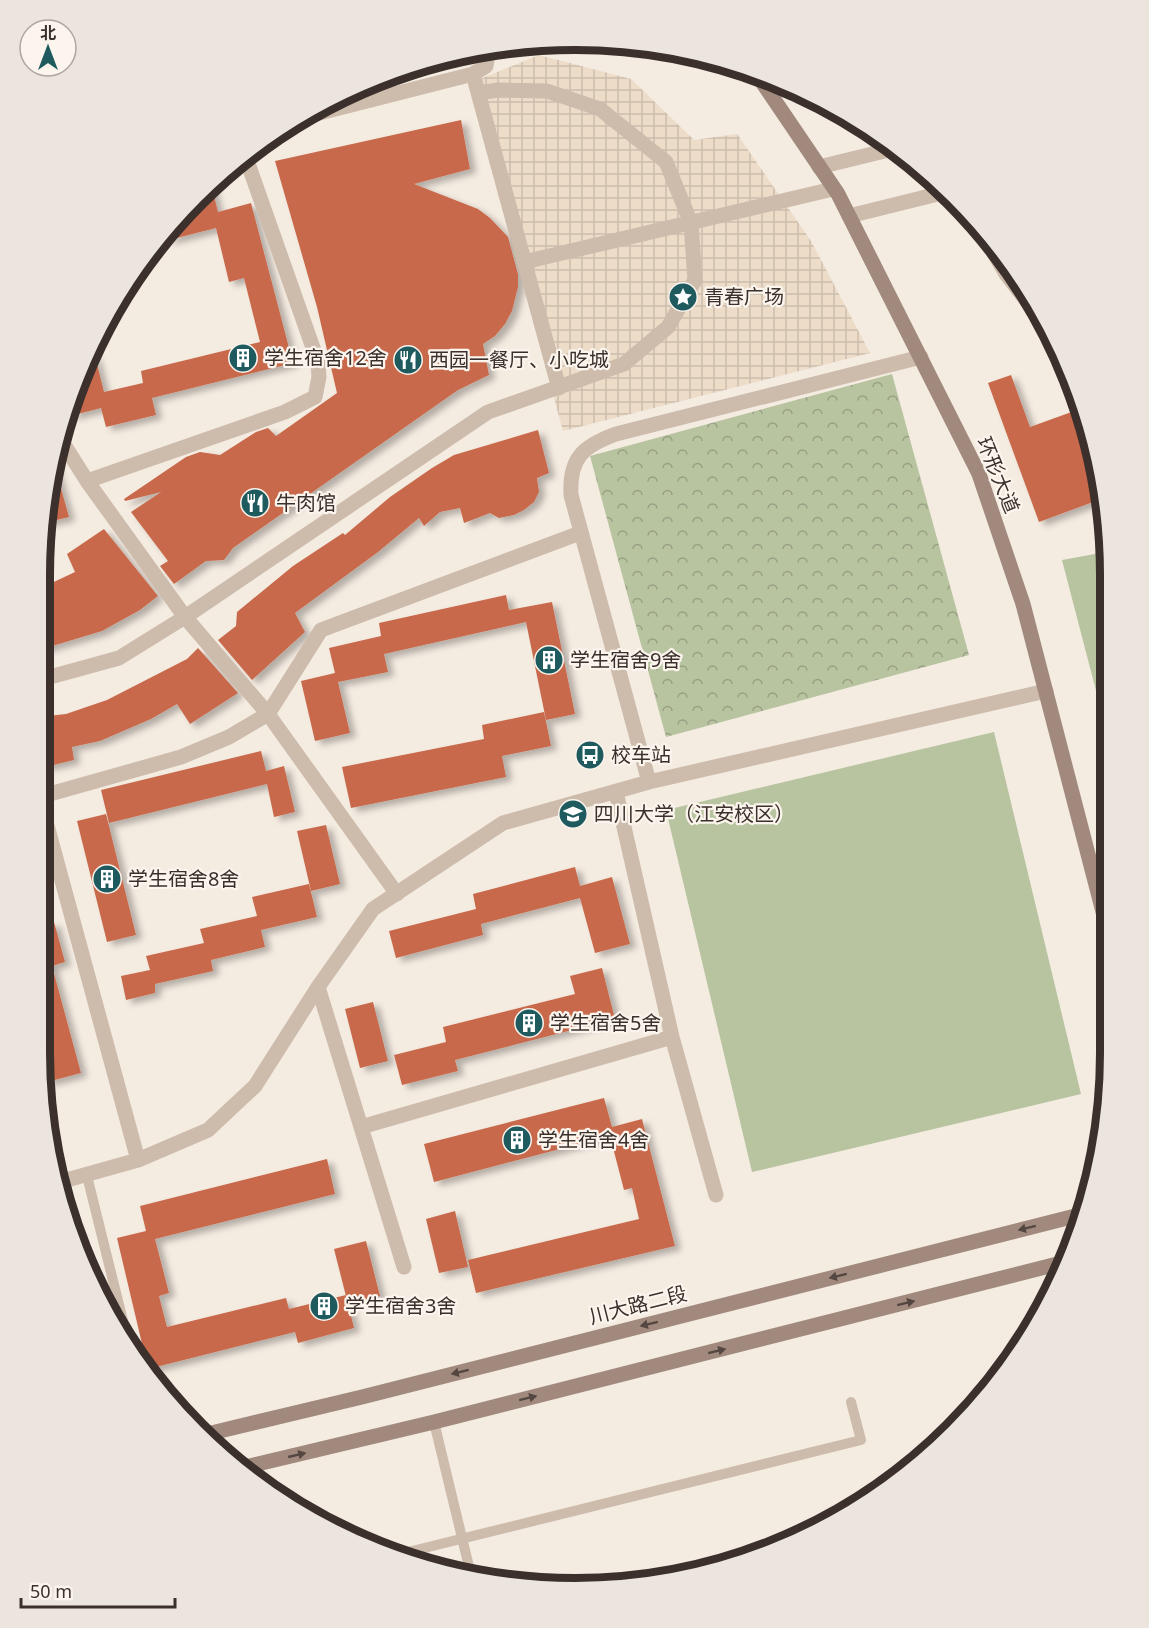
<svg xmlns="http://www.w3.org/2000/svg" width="1149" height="1628" font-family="'Noto Sans','Noto Sans SC',sans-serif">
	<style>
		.grass { fill: #b8c4a0 }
		.forest { fill: url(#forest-crowns) }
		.plaza { fill: url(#plaza-grid) }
		.building { fill: #c8694b; filter: url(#shadow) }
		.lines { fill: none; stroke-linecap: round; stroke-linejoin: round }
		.lane { stroke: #cdbbac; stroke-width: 10 }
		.street { stroke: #cdbbac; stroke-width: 15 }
		.secondary { stroke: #a18a7d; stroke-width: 15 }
		.oneway { fill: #544640 }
		.labels { text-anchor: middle; stroke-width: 4.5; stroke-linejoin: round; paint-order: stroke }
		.poi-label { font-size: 20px; fill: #3b302b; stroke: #fbf5ee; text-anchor: start }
		.street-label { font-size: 20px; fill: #3b302b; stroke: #fbf5ee }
		.rim { fill: none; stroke: #3b302b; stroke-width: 8 }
	</style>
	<defs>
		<pattern id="forest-crowns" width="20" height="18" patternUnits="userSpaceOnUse" patternTransform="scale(1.5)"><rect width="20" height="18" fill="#b8c4a0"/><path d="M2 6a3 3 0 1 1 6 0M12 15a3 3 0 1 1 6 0" fill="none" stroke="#97a083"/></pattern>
		<pattern id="plaza-grid" width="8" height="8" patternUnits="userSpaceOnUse" patternTransform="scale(1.5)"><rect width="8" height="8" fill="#ecdcc8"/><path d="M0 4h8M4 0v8" fill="none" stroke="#cbbdac"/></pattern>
		<filter id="shadow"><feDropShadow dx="6" dy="4" stdDeviation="3" flood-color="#0004"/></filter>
	</defs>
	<rect width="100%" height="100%" fill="#f4ebe1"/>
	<path class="grass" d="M 1106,535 L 1107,733 L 1062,560 L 1095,554 Z
		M 994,732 L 1081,1094 L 752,1172 L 666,810 Z"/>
	<path class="forest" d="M 892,374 L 969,655 L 666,737 L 590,456 Z"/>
	<path class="plaza" d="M 539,55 L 631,79 L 694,140 L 737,134 L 811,241 L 870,353 L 563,431 L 468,84 Z"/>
	<path class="building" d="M 461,120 L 470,169 L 414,184 L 478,209 L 490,218 L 508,237 L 518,274 L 518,287 L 512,311 L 505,324 L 495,336 L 483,344 L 489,375 L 458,390 L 233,548 L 224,560 L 206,561 L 174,584 L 160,566 L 168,561 L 131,512 L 161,492 L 125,501 L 124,499 L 186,457 L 200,452 L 220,455 L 256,432 L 268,428 L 276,436 L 337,393 L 317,307 L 275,161 Z
		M 211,184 L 218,212 L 251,203 L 293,363 L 152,398 L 156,415 L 106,427 L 101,408 L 70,416 L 94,352 L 104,392 L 143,383 L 141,371 L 260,342 L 244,278 L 229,282 L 216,228 L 165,241 Z
		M 1011,375 L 1030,427 L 1077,410 L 1104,498 L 1039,522 L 988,383 Z
		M 538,430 L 549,473 L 537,478 L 539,492 L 534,502 L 524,510 L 514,515 L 499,518 L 490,513 L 464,523 L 460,508 L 440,512 L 424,526 L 419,518 L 378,552 L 295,613 L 305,632 L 252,680 L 218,640 L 236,626 L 237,612 L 293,566 L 343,533 L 345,535 L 390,497 L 432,468 L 454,455 Z
		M 53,460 L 69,517 L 44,523 L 49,470 Z
		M 104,529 L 158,596 L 140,610 L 102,631 L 39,650 L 39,589 L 75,572 L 67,554 Z
		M 506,595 L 509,610 L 552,602 L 575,714 L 546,720 L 526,622 L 384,654 L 388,672 L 338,682 L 350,733 L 315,741 L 301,681 L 335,673 L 329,648 L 381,636 L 379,623 Z
		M 198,648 L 238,693 L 235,695 L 190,724 L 177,704 L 151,719 L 100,741 L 72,747 L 74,760 L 45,767 L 39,750 L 39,717 L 66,714 L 107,700 L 187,659 Z
		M 544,712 L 551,746 L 502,756 L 506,777 L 351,808 L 342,767 L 484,739 L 482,725 Z
		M 261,751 L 266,771 L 284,766 L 295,812 L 274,817 L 267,784 L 109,823 L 101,790 Z
		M 106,814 L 136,935 L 107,942 L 77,821 Z
		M 326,825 L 340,884 L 311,891 L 297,831 Z
		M 575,867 L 580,886 L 612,877 L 630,944 L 595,953 L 580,898 L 481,924 L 483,935 L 396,958 L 389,931 L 476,909 L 473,894 Z
		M 309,884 L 317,917 L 261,930 L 265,947 L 211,960 L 213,971 L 155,984 L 155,993 L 126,1000 L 121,976 L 150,970 L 146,956 L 204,943 L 200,929 L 257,916 L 252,897 Z
		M 54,922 L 65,962 L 52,966 L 81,1073 L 47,1082 L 39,1050 L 39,926 Z
		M 602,968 L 615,1019 L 455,1060 L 458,1071 L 402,1085 L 394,1055 L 446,1042 L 443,1027 L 575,994 L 570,976 Z
		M 373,1002 L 388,1061 L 360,1068 L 345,1009 Z
		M 604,1098 L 612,1127 L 642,1119 L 675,1246 L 476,1293 L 468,1260 L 639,1219 L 632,1188 L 624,1190 L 610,1136 L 434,1182 L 424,1144 Z
		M 327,1159 L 335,1194 L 155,1239 L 169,1293 L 159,1296 L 167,1327 L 286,1298 L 289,1309 L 346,1295 L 354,1328 L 298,1343 L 295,1332 L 148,1369 L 117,1238 L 146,1231 L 140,1206 Z
		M 455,1211 L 468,1267 L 439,1273 L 426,1219 Z
		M 366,1241 L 380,1296 L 348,1304 L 334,1249 Z"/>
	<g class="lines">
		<path class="lane" d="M 87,1176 L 128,1341
			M 434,1422 L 471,1575
			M 396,1555 L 861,1440 L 851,1402"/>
		<path class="street" d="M 473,74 L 559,388
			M 296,119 L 473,74 L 486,66 L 489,47
			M 819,167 L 897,148
			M 849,216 L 946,192
			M 975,220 L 1006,274 L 1049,330
			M 524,262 L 833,189
			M 61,440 L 87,481 L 185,617 L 268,714 L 397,894
			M 87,481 L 285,412 L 315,397 L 319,377 L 318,362 L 245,155
			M 39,680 L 119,658 L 185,617 L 488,412 L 624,364 L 668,327 L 695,280 L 691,223 L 666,162 L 600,109 L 547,91 L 498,90 L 478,93
			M 649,782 L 1046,691
			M 616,792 L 672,1037 L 716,1195
			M 39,796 L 138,1160
			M 39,797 L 181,757 L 229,737 L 268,714 L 321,630 L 580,533
			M 318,987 L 404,1267
			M 361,1127 L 672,1037
			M 56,1183 L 138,1160 L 208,1130 L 255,1086 L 318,987 L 373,909 L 503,823 L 649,782 L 571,495 C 569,458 583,446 616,434 L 921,357"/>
		<path class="secondary" d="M 756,73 L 838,194 L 979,474 L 1023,604 L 1108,931
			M 203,1435 L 362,1397 L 1083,1214
			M 241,1468 L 434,1422 L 1065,1262"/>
	</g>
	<defs><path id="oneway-solid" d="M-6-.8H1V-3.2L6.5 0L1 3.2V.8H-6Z" transform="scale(1.5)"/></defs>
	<g class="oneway">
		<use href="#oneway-solid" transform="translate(1027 1228) rotate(166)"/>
		<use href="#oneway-solid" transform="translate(838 1276) rotate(166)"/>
		<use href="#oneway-solid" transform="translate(906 1303) rotate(-14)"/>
		<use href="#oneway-solid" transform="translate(649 1324) rotate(166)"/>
		<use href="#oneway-solid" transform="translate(717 1351) rotate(-14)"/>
		<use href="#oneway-solid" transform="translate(460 1372) rotate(166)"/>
		<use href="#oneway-solid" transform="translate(528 1398) rotate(-14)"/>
		<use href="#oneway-solid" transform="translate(297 1455) rotate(-13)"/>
	</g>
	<defs>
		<g id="sight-disc" transform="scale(1.5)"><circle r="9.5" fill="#1f5a5e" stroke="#fbf5ee"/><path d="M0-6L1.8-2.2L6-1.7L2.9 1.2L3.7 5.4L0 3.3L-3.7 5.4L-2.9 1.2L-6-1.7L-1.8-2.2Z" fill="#fff"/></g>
		<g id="building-disc" transform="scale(1.5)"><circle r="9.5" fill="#1f5a5e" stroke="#fbf5ee"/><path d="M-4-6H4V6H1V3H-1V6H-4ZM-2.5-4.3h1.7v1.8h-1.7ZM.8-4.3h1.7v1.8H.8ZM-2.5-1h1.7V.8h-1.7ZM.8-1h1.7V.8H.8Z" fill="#fff"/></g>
		<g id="restaurant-disc" transform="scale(1.5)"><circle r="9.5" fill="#1f5a5e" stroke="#fbf5ee"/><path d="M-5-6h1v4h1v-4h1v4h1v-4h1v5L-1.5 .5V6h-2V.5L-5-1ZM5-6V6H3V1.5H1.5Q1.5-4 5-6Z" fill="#fff"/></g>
		<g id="bus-disc" transform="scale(1.5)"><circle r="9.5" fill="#1f5a5e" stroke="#fbf5ee"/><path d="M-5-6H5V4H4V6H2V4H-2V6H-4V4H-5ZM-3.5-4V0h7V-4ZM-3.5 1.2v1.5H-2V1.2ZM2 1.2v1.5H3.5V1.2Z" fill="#fff"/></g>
		<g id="university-disc" transform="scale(1.5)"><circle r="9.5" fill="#1f5a5e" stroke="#fbf5ee"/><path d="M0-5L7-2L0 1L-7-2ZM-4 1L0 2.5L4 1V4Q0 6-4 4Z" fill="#fff"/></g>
	</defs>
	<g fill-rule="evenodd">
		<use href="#sight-disc" x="683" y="297"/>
		<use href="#building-disc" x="243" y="358"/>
		<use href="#restaurant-disc" x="408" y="360"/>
		<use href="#restaurant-disc" x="255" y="503"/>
		<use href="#building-disc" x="549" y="660"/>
		<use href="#bus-disc" x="590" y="755"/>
		<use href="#university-disc" x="573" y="814"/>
		<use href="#building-disc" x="107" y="879"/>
		<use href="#building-disc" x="529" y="1023"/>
		<use href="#building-disc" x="517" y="1140"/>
		<use href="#building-disc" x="324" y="1306"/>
	</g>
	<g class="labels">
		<g class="poi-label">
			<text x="704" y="304">青春广场</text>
			<text x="264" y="365">学生宿舍12舍</text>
			<text x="429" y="367">西园一餐厅、小吃城</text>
			<text x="276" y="510">牛肉馆</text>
			<text x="570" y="667">学生宿舍9舍</text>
			<text x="611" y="762">校车站</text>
			<text x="594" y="821">四川大学（江安校区）</text>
			<text x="128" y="886">学生宿舍8舍</text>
			<text x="550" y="1030">学生宿舍5舍</text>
			<text x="538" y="1147">学生宿舍4舍</text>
			<text x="345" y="1313">学生宿舍3舍</text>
		</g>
		<g class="street-label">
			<text transform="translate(998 475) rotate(68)" y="7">环形大道</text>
			<text transform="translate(638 1305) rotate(-14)" y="7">川大路二段</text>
		</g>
	</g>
	<path d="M0 0H1149V1628H0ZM575 50H575A525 525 0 0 1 1100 575V1053A525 525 0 0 1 575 1578H575A525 525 0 0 1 50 1053V575A525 525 0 0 1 575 50Z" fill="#ece5de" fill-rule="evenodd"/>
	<path class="rim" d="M575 50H575A525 525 0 0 1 1100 575V1053A525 525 0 0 1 575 1578H575A525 525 0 0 1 50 1053V575A525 525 0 0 1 575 50Z"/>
	<g transform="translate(48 48)"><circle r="28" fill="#fbf5ee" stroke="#aea6a0" stroke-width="1.5"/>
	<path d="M0-4.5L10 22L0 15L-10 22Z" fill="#1f5a5e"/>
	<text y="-9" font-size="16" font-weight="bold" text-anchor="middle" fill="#3b302b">北</text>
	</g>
	<path d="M21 1598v9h154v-9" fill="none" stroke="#3b302b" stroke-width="3"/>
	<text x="30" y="1598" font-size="18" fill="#3b302b" stroke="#fbf5ee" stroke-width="4.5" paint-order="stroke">50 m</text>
</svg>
